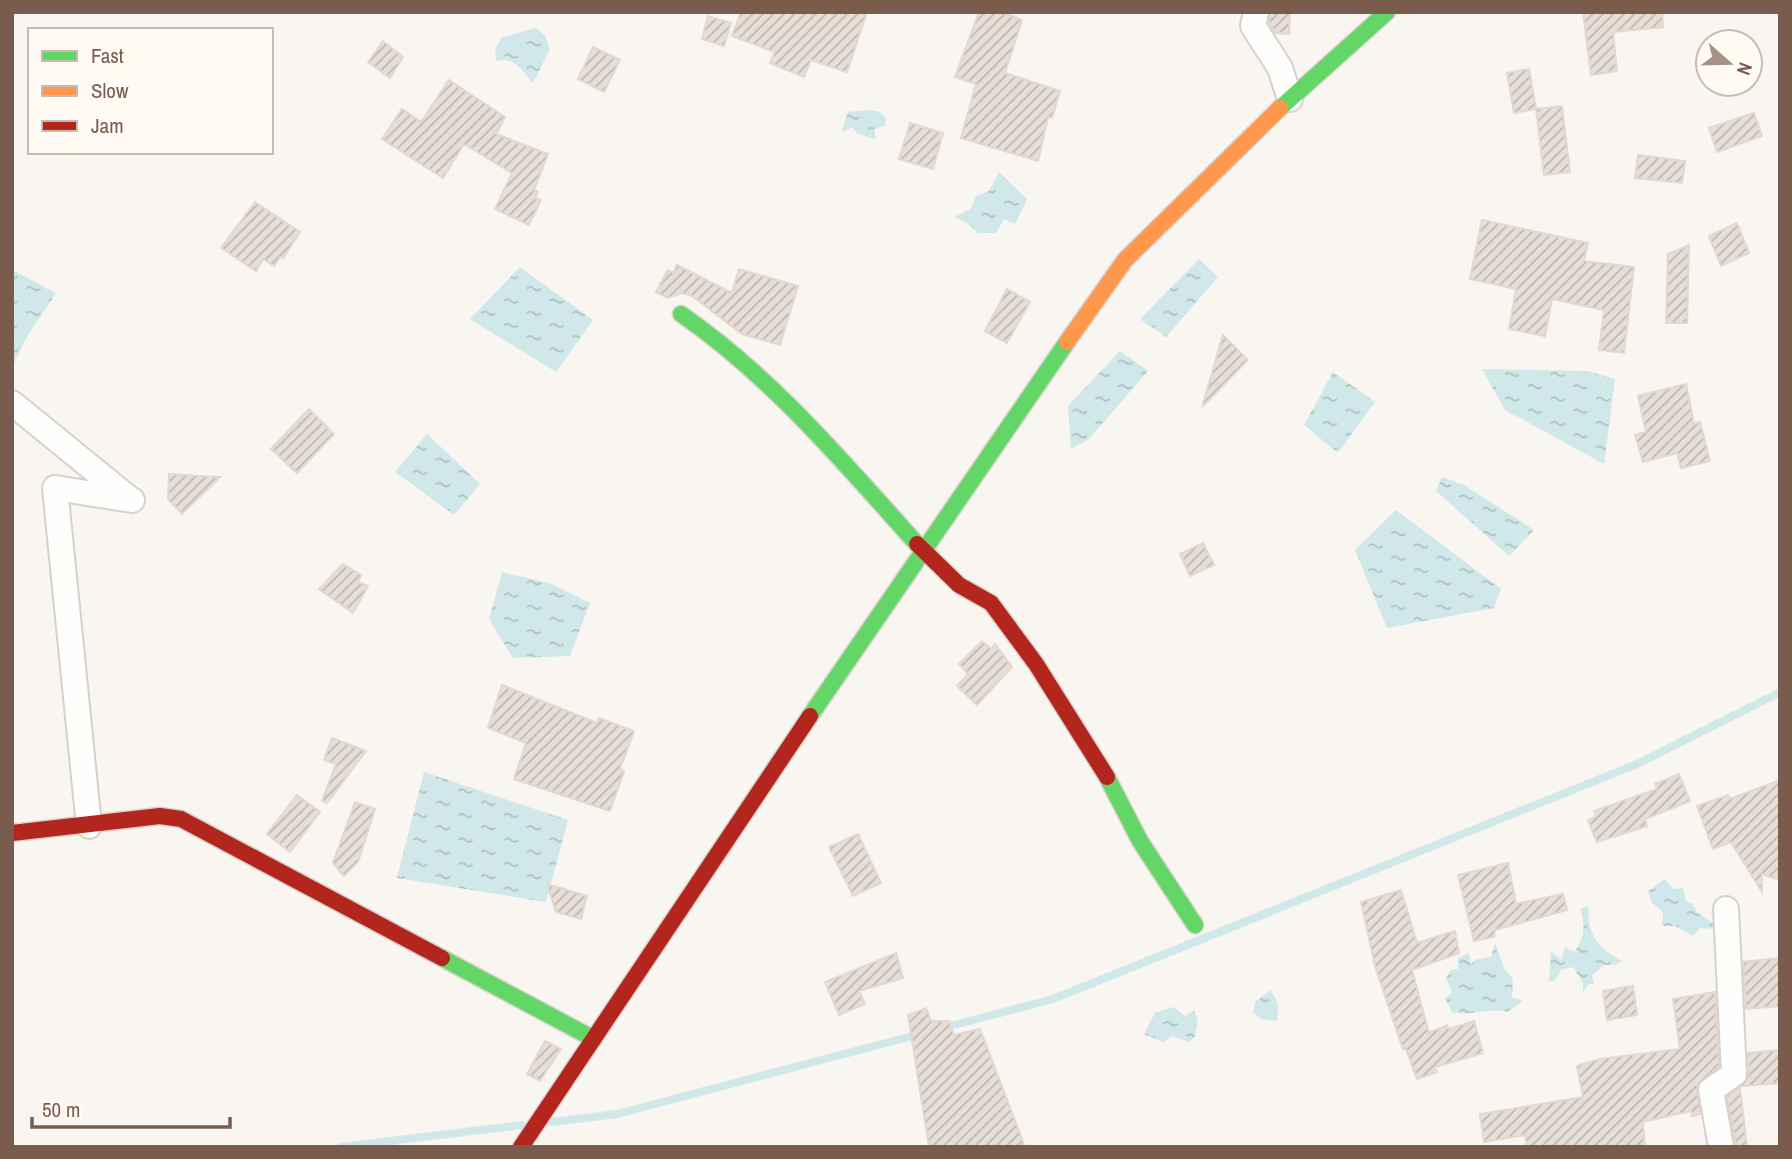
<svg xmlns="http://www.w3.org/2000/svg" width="1792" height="1159" font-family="'Archivo Narrow',sans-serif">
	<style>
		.water { fill: url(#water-ripples) }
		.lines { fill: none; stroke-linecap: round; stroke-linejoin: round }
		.stream { stroke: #d0e8ea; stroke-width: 8 }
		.building { fill: url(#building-hatch); stroke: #e2d8d2; stroke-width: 2 }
		.street-casing { stroke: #d7d1cb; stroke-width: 28 }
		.fast-casing { stroke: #d9d2cb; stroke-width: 19 }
		.slow-casing { stroke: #d9d2cb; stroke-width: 19 }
		.jam-casing { stroke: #d9d2cb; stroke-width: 19 }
		.street { stroke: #fefefd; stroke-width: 24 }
		.fast { stroke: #63d668; stroke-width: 16 }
		.slow { stroke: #ff974d; stroke-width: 16 }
		.jam { stroke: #b3261e; stroke-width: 16 }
	</style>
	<defs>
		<pattern id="water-ripples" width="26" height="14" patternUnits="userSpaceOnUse" patternTransform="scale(1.75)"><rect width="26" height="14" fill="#d0e8ea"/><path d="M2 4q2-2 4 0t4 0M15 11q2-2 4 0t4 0" fill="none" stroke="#aebfc0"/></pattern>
		<pattern id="building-hatch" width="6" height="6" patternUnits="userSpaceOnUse" patternTransform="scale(1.75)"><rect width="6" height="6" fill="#e6ded7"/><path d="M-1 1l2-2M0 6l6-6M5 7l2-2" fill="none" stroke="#bfb7b1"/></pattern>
	</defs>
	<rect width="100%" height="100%" fill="#f9f5f0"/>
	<path class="water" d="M 535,28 L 545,35 L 550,49 L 533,83 C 522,70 515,56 496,61 L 495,50 L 501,38 Z
		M 869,110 L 880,112 L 886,118 L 885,126 L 874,129 L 876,139 L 858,134 L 852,127 L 844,132 L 842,130 L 848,112 Z
		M 999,172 L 1027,199 L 1015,224 L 1004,219 L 996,233 L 978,233 L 967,223 L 954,217 L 971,209 L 976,196 L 989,191 Z
		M 1199,259 L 1218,277 L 1166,337 L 1140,319 Z
		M 520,267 L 593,320 L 556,372 L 470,319 Z
		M 12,270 L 56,293 L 26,338 L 12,368 Z
		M 1120,351 L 1148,371 L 1088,440 L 1071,449 L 1068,406 Z
		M 1482,369 L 1587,371 L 1615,379 L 1604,464 L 1505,410 Z
		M 1333,372 L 1375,402 L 1338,453 L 1304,425 Z
		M 427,434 L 480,484 L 454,515 L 395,472 Z
		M 1442,477 L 1464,485 L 1534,530 L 1509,556 L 1436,491 Z
		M 1396,510 L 1501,589 L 1494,608 L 1387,628 L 1355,550 Z
		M 502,572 L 549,583 L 590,603 L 570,656 L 513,658 L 489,619 Z
		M 424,772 L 568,820 L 546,902 L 397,878 Z
		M 1665,879 L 1673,889 L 1683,888 L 1686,901 L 1693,904 L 1697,912 L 1721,929 L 1700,928 L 1693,936 L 1675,926 L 1662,926 L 1663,912 L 1652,903 L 1648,891 Z
		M 1589,906 C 1586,934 1599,948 1622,961 L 1614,965 L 1604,965 L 1592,975 L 1594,984 L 1589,984 L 1583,992 L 1583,983 L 1573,967 L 1561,970 L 1554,981 L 1549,981 L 1551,951 L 1561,960 L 1565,947 L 1575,952 C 1584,937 1586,925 1580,909 Z
		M 1495,943 L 1504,968 L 1513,979 L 1512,997 L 1523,1001 L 1507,1012 C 1486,1007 1469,1017 1452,1012 L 1445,998 L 1452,993 L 1446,978 L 1451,970 L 1458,969 L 1458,958 L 1469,953 L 1471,965 L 1474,960 L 1491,957 Z
		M 1271,990 L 1278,1004 L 1277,1021 L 1261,1019 L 1253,1012 L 1255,1002 Z
		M 1173,1007 L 1185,1016 L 1194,1011 L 1198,1020 L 1195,1037 L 1189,1042 L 1172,1036 L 1163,1042 L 1144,1034 L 1155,1013 Z"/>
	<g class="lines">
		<path class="stream" d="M 943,1028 L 1053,999 L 1637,764 L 1780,692
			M 552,1122 L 617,1114 L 920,1034
			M 341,1147 L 522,1125"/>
	</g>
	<path class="building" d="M 741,12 L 867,12 L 847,72 L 811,60 L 804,77 L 770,63 L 775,52 L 732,36 Z
		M 979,12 L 1002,12 L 1022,20 L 1005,73 L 1060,91 L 1052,118 L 1048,117 L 1038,161 L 961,138 L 976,84 L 955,77 Z
		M 1270,12 L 1290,12 L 1289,34 L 1275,33 L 1269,23 Z
		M 1583,12 L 1662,12 L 1663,27 L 1613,32 L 1617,71 L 1591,75 Z
		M 708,16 L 731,23 L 724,46 L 702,39 Z
		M 383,41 L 403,57 L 390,78 L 368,62 Z
		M 593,47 L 620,60 L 604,92 L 578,79 Z
		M 1529,69 L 1536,109 L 1514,113 L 1507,73 Z
		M 449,80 L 505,117 L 496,134 L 548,154 L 534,190 L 538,192 L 535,198 L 541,200 L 529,225 L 495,209 L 512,173 L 464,144 L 443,178 L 382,139 L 402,109 L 421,122 Z
		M 1562,106 L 1570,172 L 1544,175 L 1536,109 Z
		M 1754,113 L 1762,136 L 1717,152 L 1709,128 Z
		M 910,123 L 943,133 L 933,169 L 899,159 Z
		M 1638,155 L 1685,161 L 1682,183 L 1635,178 Z
		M 255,202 L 300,232 L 283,258 L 280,257 L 274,266 L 263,259 L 256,271 L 221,248 Z
		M 1482,220 L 1588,243 L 1584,261 L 1634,267 L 1624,353 L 1599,350 L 1604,310 L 1552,299 L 1545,336 L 1509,329 L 1516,289 L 1470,279 Z
		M 1737,223 L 1749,253 L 1721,266 L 1709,236 Z
		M 1689,245 L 1687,323 L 1666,323 L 1668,254 Z
		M 677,265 L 732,293 L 739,269 L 798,286 L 780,345 L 742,334 L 692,296 L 682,293 L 668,298 L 656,292 L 668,270 L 673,273 Z
		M 1007,289 L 1030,302 L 1007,343 L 985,331 Z
		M 1223,335 L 1248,360 L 1202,407 Z
		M 1686,384 L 1694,424 L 1700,422 L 1710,461 L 1681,468 L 1677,453 L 1643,462 L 1635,435 L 1646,432 L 1638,396 Z
		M 309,409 L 334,434 L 297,473 L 271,449 Z
		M 169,474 L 220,477 L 182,514 L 168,499 Z
		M 1203,543 L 1214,565 L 1190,576 L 1180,554 Z
		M 343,564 L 361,575 L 358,582 L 368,586 L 353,613 L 319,589 Z
		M 982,641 L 991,649 L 995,644 L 1012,667 L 977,705 L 957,686 L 968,674 L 959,664 Z
		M 502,685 L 597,723 L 599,718 L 634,731 L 620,769 L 624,771 L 610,811 L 514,779 L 526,743 L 488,728 Z
		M 332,738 L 366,751 L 327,803 L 322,801 L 336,764 L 324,760 Z
		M 1679,774 L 1690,801 L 1645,819 L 1647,826 L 1597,842 L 1588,820 L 1596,817 L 1594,811 L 1657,789 L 1655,784 Z
		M 1780,780 L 1780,880 L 1762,874 L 1762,892 L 1731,842 L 1713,849 L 1697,806 L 1728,795 L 1730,799 Z
		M 297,795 L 320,812 L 290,852 L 267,834 Z
		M 355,802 L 375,809 L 358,862 L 344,876 L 333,863 Z
		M 858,834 L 881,883 L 853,896 L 829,847 Z
		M 1508,863 L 1516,904 L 1563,894 L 1567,910 L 1495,930 L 1494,937 L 1474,941 L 1458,875 Z
		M 547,884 L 587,896 L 581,919 L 556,912 Z
		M 1401,890 L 1417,943 L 1455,931 L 1459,953 L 1412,970 L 1429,1033 L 1447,1025 L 1449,1029 L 1474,1021 L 1483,1053 L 1435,1067 L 1437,1072 L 1417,1079 L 1406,1049 L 1403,1049 L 1375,966 L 1361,902 Z
		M 896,953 L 903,978 L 859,991 L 865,1004 L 839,1015 L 825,982 Z
		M 1780,958 L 1780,1006 L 1746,1009 L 1743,962 Z
		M 1633,986 L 1637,1015 L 1607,1020 L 1603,991 Z
		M 1715,992 L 1719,1066 L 1697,1085 L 1700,1114 L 1692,1116 L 1691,1111 L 1643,1122 L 1645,1147 L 1527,1147 L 1525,1135 L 1484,1142 L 1480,1114 L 1583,1097 L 1577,1066 L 1600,1059 L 1680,1049 L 1673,999 Z
		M 926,1008 L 931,1021 L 949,1021 L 954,1035 L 980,1029 L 1025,1147 L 929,1147 L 908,1015 Z
		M 545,1041 L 561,1049 L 540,1081 L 527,1074 Z
		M 1780,1050 L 1780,1083 L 1742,1086 L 1749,1074 L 1748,1053 Z
		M 1740,1088 L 1747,1147 L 1736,1147 L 1727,1097 Z"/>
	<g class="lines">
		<g class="street-casing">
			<path id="street" d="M 1256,12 L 1253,26 L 1280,68 L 1290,99
				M 12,403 L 131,500
				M 89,826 L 55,488 L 132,500
				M 1721,1147 L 1711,1090 L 1734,1074 L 1726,909"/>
		</g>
		<g class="fast-casing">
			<path id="fast" d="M 1280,108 L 1387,12
				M 681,314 C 772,377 843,462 917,544
				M 810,716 L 1067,342
				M 1107,777 L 1140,841 L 1195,925
				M 442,958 L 594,1039"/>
		</g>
		<g class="slow-casing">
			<path id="slow" d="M 1067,342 L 1125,260 L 1280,108"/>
		</g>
		<g class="jam-casing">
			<path id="jam" d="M 917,544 L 959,585 L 991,603 L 1036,664 L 1107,777
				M 12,833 L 160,816 L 181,819 L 442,958
				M 521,1147 L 810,716"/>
		</g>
		<use href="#street" class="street"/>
		<use href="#fast" class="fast"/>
		<use href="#slow" class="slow"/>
		<use href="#jam" class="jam"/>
	</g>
	<rect width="1792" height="1159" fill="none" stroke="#7a5c4d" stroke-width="28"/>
	<rect x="28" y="28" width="245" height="126" fill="#fffaf3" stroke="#cabbb1" stroke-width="2"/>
	<rect x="42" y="51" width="35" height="10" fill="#63d668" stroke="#cabbb1" stroke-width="2"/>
	<text x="91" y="63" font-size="21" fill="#7a5c4d">Fast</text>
	<rect x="42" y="86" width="35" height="10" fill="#ff974d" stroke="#cabbb1" stroke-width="2"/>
	<text x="91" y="98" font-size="21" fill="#7a5c4d">Slow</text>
	<rect x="42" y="121" width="35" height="10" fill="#b3261e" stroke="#cabbb1" stroke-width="2"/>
	<text x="91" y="133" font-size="21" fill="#7a5c4d">Jam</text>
	<g transform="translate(1729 63) rotate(110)"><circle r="33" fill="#fffaf3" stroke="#cabbb1" stroke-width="2"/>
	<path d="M0-5L12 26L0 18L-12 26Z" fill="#a69286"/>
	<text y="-10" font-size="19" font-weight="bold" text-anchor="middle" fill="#7a5c4d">N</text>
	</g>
	<path d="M32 1117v10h198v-10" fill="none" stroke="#7a5c4d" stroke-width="3.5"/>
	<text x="42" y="1117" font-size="21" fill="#7a5c4d" stroke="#fffaf3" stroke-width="5" paint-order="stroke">50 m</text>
</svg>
